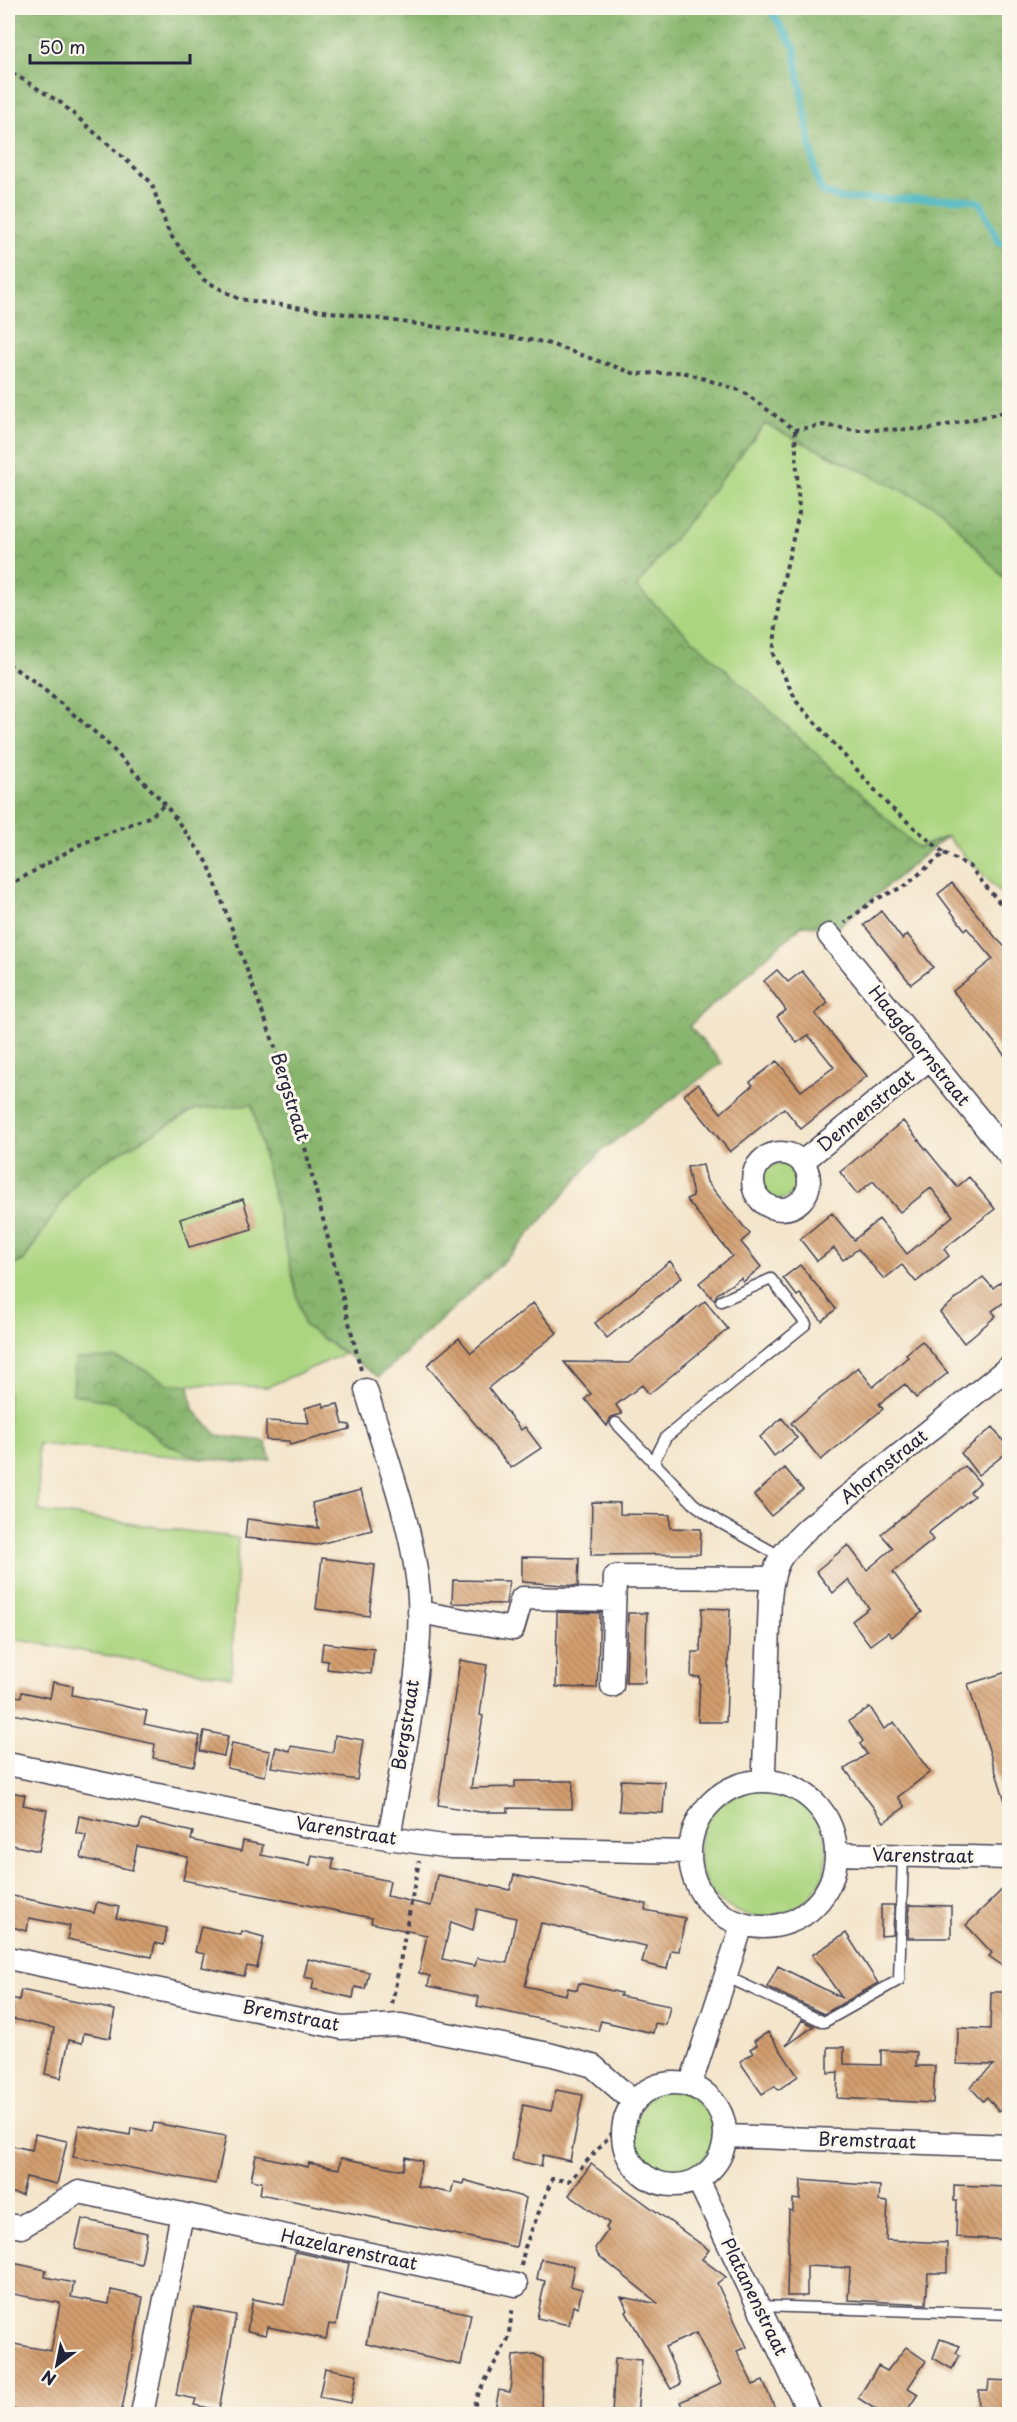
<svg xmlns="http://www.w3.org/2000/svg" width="1017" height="2422" font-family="'Playpen Sans',sans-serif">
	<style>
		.grass { fill: #acd580; stroke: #677c5e; stroke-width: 1.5 }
		.forest { fill: url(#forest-crowns); stroke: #566c54; stroke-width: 1.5 }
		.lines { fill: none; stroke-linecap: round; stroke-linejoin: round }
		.stream { stroke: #43b2bd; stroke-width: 7 }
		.building { fill: url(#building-back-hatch); fill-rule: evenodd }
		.lane-casing { stroke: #423f51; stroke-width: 13 }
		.street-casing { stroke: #423f51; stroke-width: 25 }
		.path { stroke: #423f51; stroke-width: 4; stroke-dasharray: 4.5 4.5; stroke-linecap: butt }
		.lane { stroke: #fff; stroke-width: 10 }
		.street { stroke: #fff; stroke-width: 22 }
		.labels { text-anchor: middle; stroke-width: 6; stroke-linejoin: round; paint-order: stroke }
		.street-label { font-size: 18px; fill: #22223b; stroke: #fbf7ec }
	</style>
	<defs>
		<pattern id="forest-crowns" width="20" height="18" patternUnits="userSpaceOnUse" patternTransform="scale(1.5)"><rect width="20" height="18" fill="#89b66e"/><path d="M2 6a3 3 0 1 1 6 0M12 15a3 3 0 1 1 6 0" fill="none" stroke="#70945c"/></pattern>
		<pattern id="building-back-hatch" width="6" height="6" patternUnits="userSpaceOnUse" patternTransform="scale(1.5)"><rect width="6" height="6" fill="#d39e6e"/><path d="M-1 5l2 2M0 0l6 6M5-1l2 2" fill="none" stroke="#ab805c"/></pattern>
	</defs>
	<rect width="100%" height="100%" fill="#fbf7ec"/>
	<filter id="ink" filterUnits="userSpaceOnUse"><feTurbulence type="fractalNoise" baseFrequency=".0167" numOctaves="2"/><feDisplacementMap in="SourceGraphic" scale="12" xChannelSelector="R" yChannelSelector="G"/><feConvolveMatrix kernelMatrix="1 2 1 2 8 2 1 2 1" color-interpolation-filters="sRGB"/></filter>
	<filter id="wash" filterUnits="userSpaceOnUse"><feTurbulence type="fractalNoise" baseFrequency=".008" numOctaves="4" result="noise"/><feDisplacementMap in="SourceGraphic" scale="24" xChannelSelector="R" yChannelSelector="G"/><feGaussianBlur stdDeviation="1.35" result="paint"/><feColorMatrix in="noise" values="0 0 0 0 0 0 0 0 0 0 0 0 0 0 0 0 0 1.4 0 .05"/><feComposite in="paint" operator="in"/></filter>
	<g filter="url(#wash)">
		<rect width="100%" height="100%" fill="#f4e5cb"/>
		<path class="grass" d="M 765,424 L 941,509 L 1009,584 L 1009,902 L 947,837 L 918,848 L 636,587 Z
			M 252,1105 L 304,1325 L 344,1354 L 267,1387 L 169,1384 L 134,1364 L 73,1394 L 116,1403 L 163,1442 L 197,1458 L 250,1463 L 38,1444 L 39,1511 L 238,1538 L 231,1677 L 8,1638 L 8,1267 L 24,1261 L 80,1175 L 196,1109 Z
			M762 1181a18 18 0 1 1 36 0a18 18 0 1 1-36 0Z
			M699 1853a64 64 0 1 1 128 0a64 64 0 1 1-128 0Z
			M634 2129a41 41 0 1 1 82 0a41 41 0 1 1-82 0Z"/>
		<path class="forest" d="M 24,8 L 1009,8 L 1009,584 L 941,509 L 765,424 L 636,587 L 918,848 L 947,836 L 838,927 L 802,925 L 689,1026 L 722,1063 L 601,1151 L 515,1251 L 379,1377 L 304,1325 L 252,1105 L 196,1109 L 80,1175 L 23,1261 L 8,1267 L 8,17 L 15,16 Z
			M 114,1358 L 134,1364 L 169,1384 L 189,1385 L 193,1409 L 218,1436 L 265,1441 L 271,1460 L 250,1463 L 197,1458 L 163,1442 L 116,1403 L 73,1394 L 75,1359 Z"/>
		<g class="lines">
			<path class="stream" d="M 769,8 L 794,47 L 816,177 L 822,192 L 842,199 L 963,199 L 980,202 L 999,243 L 1010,243"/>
		</g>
		<g id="blocks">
			<path class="building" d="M 952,883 L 996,938 L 1006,948 L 1010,946 L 1010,1062 L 953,991 L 993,959 L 967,928 L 965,930 L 938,894 Z
				M 881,911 L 902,939 L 907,934 L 933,967 L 911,984 L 864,925 Z
				M 777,970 L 788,982 L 802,971 L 828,1003 L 815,1014 L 867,1076 L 801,1129 L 784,1108 L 730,1152 L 684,1095 L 698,1084 L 721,1113 L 753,1085 L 750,1082 L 777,1061 L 801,1091 L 834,1067 L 808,1035 L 797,1043 L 777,1017 L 786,1010 L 764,981 Z
				M 903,1121 L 957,1187 L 969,1177 L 995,1209 L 944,1249 L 949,1256 L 916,1282 L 902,1265 L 884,1279 L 858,1249 L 843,1260 L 834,1248 L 817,1261 L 800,1239 L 832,1213 L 854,1240 L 879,1219 L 907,1254 L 953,1216 L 931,1188 L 900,1212 L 873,1181 L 857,1194 L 840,1172 Z
				M 703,1165 L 707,1182 L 750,1234 L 741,1242 L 761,1267 L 743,1282 L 741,1278 L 717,1294 L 714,1300 L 699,1283 L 732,1256 L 686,1199 L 693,1196 L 687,1167 Z
				M 243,1199 L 252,1229 L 189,1247 L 180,1219 Z
				M 670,1261 L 682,1277 L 607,1338 L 595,1323 Z
				M 800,1265 L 836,1309 L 822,1321 L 800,1294 L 797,1296 L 783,1278 Z
				M 1010,1275 L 1010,1298 L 992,1311 L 996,1316 L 964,1343 L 940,1312 L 983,1277 L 993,1288 Z
				M 705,1301 L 728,1329 L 649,1394 L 642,1385 L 616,1405 L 622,1414 L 611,1417 L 607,1426 L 585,1399 L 591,1394 L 564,1362 L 629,1363 Z
				M 533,1303 L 557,1333 L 488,1388 L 521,1430 L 525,1427 L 541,1448 L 511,1468 L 427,1365 L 459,1338 L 471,1353 Z
				M 922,1341 L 948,1373 L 916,1398 L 905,1384 L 879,1404 L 883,1409 L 821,1460 L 791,1423 L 858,1367 L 873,1387 L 908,1357 L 906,1354 Z
				M 323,1403 L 324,1407 L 338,1404 L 343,1424 L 350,1425 L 350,1429 L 290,1445 L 289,1441 L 266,1440 L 266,1421 L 309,1423 L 305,1408 Z
				M 782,1418 L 797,1438 L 774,1456 L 760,1437 Z
				M 993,1427 L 1010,1450 L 978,1475 L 961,1453 Z
				M 965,1466 L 980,1483 L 970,1492 L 974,1496 L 928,1533 L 933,1540 L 893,1572 L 922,1612 L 892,1637 L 888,1632 L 870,1645 L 852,1621 L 869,1608 L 848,1580 L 833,1593 L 816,1571 L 848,1545 L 867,1570 L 893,1548 L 881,1534 Z
				M 785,1468 L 803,1490 L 771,1516 L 754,1495 Z
				M 361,1490 L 372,1530 L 316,1545 L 245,1538 L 247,1519 L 319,1528 L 312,1503 Z
				M 592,1502 L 620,1503 L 620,1514 L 670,1515 L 670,1528 L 701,1529 L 700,1554 L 591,1555 Z
				M 522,1557 L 579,1558 L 578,1586 L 522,1582 Z
				M 322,1558 L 375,1565 L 369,1616 L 316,1609 Z
				M 453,1580 L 509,1581 L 506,1604 L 452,1603 Z
				M 702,1608 L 730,1609 L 726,1722 L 698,1722 L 700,1677 L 691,1677 L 692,1652 L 700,1652 Z
				M 557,1612 L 600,1613 L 597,1688 L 556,1687 Z
				M 628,1613 L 647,1613 L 645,1683 L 626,1683 Z
				M 323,1643 L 374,1649 L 371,1674 L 327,1669 L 328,1661 L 321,1660 Z
				M 460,1660 L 487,1665 L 480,1715 L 483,1716 L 471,1788 L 515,1787 L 515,1781 L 573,1781 L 572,1809 L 508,1808 L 508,1812 L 480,1812 L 438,1805 Z
				M 1010,1671 L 1010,1804 L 1006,1804 L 968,1684 Z
				M 53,1682 L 73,1686 L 72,1695 L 147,1711 L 144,1724 L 200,1736 L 194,1766 L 153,1758 L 155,1744 L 8,1713 L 8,1695 L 21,1697 L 22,1692 L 50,1698 Z
				M 870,1707 L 884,1729 L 894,1722 L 930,1772 L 898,1797 L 905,1807 L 884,1822 L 845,1769 L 867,1754 L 860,1744 L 863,1741 L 849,1721 Z
				M 204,1731 L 228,1736 L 224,1756 L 200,1751 Z
				M 335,1735 L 363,1740 L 357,1780 L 271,1767 L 276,1747 L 290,1751 L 291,1746 L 333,1753 Z
				M 232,1743 L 270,1751 L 265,1776 L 227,1768 Z
				M 621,1780 L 665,1782 L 663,1813 L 619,1811 Z
				M 8,1791 L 25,1795 L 23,1805 L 47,1810 L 39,1851 L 8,1844 Z
				M 79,1816 L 139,1829 L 141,1820 L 193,1832 L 191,1840 L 241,1851 L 243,1841 L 263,1845 L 261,1855 L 310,1865 L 312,1855 L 334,1859 L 332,1869 L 390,1881 L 387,1896 L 431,1906 L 437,1875 L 510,1890 L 514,1875 L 646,1904 L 645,1910 L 685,1918 L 679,1951 L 671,1950 L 667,1969 L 642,1963 L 646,1946 L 541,1923 L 525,1986 L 566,1995 L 568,1988 L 577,1990 L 579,1983 L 621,1993 L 620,1996 L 670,2006 L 666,2025 L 655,2023 L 653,2033 L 601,2021 L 598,2031 L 477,2006 L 479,1997 L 428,1986 L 430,1976 L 419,1973 L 427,1935 L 371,1923 L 372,1918 L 183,1880 L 188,1857 L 137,1846 L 132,1870 L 81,1858 L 86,1835 L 76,1833 ZM 477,1909 L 516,1918 L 507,1963 L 477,1958 L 475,1966 L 442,1959 L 451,1922 L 473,1930 Z
				M 1010,1882 L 1010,1971 L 989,1956 L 992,1953 L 966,1925 Z
				M 8,1895 L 94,1913 L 97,1902 L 119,1907 L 116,1918 L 167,1928 L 164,1945 L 155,1943 L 152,1957 L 67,1939 L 70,1926 L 29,1918 L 27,1931 L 8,1926 Z
				M 881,1905 L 894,1905 L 893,1935 L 881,1936 Z
				M 909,1905 L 951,1906 L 951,1938 L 908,1938 Z
				M 201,1926 L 241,1935 L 242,1931 L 264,1937 L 257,1968 L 247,1966 L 244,1976 L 202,1967 L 205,1954 L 195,1952 Z
				M 846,1933 L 878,1983 L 824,2014 L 767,1987 L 778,1966 L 842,1998 L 812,1955 Z
				M 308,1959 L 369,1972 L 365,1989 L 355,1987 L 353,1998 L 312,1989 L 314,1979 L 304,1977 Z
				M 21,1990 L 115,2010 L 110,2038 L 84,2033 L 82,2043 L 69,2040 L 61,2078 L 45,2074 L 54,2028 L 8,2018 L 8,1997 L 19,2000 Z
				M 991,1992 L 1010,1992 L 1010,2101 L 999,2111 L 987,2097 L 983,2101 L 970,2087 L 994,2065 L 957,2064 L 958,2028 L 990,2029 Z
				M 802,2020 L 814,2026 L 786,2046 Z
				M 768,2032 L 798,2076 L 778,2090 L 775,2086 L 762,2094 L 740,2062 L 753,2053 L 750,2049 L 757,2045 L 754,2041 Z
				M 828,2047 L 844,2047 L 844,2064 L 881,2065 L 881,2050 L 917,2052 L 916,2066 L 935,2066 L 933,2103 L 837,2098 L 838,2072 L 828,2073 Z
				M 556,2090 L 583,2095 L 570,2161 L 543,2155 L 541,2166 L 512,2160 L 523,2105 L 551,2111 Z
				M 154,2123 L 226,2136 L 216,2184 L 73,2157 L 79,2125 L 130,2135 L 131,2128 L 152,2132 Z
				M 35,2134 L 67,2141 L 57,2184 L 26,2177 L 22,2195 L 8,2192 L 8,2145 L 32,2150 Z
				M 256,2155 L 308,2167 L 309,2163 L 339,2169 L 341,2158 L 403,2170 L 406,2157 L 422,2161 L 417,2186 L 451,2193 L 454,2182 L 463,2184 L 464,2180 L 526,2198 L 516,2247 L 260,2194 L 262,2182 L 251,2180 Z
				M 591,2164 L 709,2250 L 702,2259 L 726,2277 L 717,2283 L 747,2347 L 737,2351 L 753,2385 L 763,2381 L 778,2415 L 686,2415 L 680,2402 L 721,2383 L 696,2333 L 665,2347 L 681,2384 L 671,2389 L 626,2312 L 628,2310 L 621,2297 L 659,2304 L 598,2255 L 595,2248 L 608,2230 L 606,2228 L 609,2223 L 569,2195 Z
				M 801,2180 L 880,2186 L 879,2201 L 888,2202 L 886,2240 L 947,2243 L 947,2273 L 928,2273 L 926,2304 L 848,2300 L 850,2268 L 807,2266 L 807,2296 L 787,2296 L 789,2210 L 793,2211 L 793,2199 L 800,2200 Z
				M 954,2185 L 1007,2187 L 1010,2240 L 956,2237 L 957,2201 L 954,2201 Z
				M 82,2219 L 147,2233 L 141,2264 L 75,2249 Z
				M 295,2252 L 349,2263 L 336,2325 L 329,2324 L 326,2339 L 268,2327 L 266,2335 L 247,2331 L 253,2299 L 284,2305 Z
				M 541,2259 L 574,2266 L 570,2286 L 582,2289 L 578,2307 L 573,2306 L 569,2325 L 537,2318 L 545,2281 L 537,2279 Z
				M 8,2262 L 46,2270 L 45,2277 L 74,2283 L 71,2297 L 109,2304 L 111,2290 L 143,2297 L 121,2415 L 37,2415 L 8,2408 L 8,2343 L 51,2351 L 60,2303 L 8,2293 Z
				M 377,2294 L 471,2314 L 461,2365 L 366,2344 Z
				M 194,2307 L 236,2315 L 219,2410 L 194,2405 L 196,2399 L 176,2395 Z
				M 940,2339 L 960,2346 L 956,2353 L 960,2355 L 952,2369 L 933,2358 Z
				M 906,2347 L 926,2361 L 908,2388 L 918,2394 L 904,2415 L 884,2415 L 858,2398 L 878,2366 L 887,2371 Z
				M 534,2354 L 543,2359 L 542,2415 L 494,2415 L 499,2390 L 510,2392 L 513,2356 Z
				M 615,2358 L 642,2360 L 637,2415 L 612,2415 Z
				M 325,2368 L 357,2374 L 351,2403 L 319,2397 Z
				M 989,2380 L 1010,2381 L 1010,2415 L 978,2415 L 979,2390 L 988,2390 Z"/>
		</g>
	</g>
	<g filter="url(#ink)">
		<use href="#blocks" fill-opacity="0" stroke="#423f51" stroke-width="1.5"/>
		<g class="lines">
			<g class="lane-casing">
				<path id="lane" d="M 616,1423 L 694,1504 L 719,1522 L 780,1556
					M 653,1463 L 666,1437 L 806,1324 L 771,1279 L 721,1301
					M 725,1976 L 824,2022 L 899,1980 L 903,1855
					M 759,2306 L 1010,2314"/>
			</g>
			<g class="street-casing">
				<path id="street" d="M 829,935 L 1010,1157
					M753 1181a28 28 0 1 1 56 0a28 28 0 1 1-56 0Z
					M 802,1162 L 929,1059
					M 366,1390 C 385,1454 415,1532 419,1598 C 423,1675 401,1762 389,1839
					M 419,1612 L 513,1629 L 522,1598 L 614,1600
					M 612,1686 L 615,1577 L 772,1578
					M 8,1764 L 313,1827 L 450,1847 L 689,1852
					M690 1854a73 73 0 1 1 146 0a73 73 0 1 1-146 0Z
					M 766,1781 L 764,1769 L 770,1598 C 774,1559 781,1555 808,1528 L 1010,1366
					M 836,1854 L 1010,1858
					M 8,1958 L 342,2028 L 401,2025 L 549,2054 L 593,2066 L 634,2102
					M623 2134a51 51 0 1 1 102 0a51 51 0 1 1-102 0Z
					M 690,2086 L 742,1925
					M 725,2136 L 1010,2146
					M 698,2180 L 810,2414
					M 8,2225 L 21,2227 L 79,2192 L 516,2285
					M 142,2414 L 182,2214"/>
			</g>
			<path class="path" d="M 8,83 L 14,74 L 61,103 L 151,182 L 169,233 L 204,280 L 239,299 L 544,342 L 636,374 L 683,372 L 742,391 L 795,430 L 823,425 L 855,430 L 929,429 L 1010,411
				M 795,430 L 799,513 L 779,599 L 773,654 L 797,702 L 889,806 L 944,853 L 905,886 L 874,900 L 845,923
				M 8,664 L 35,682 L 104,740 L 165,804 L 208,863 L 290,1088 L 361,1370
				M 944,853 L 969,866 L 1010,915
				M 8,886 L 81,844 L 151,816 L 165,804
				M 392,2004 L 419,1861
				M 521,2266 L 525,2247 L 552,2179 L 569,2181 L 615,2130 L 622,2132
				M 472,2414 L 479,2392 L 508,2339 L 513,2306"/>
			<use href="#lane" class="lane"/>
			<use href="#street" class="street"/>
		</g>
	</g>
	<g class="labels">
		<g class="street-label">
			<text transform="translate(919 1046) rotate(51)" y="6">Haagdoornstraat</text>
			<text transform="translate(290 1097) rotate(73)" y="6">Bergstraat</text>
			<text transform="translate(866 1111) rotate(-39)" y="6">Dennenstraat</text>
			<text transform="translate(884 1467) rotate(-39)" y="6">Ahornstraat</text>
			<text transform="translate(406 1725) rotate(-81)" y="6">Bergstraat</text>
			<text transform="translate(346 1831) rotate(9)" y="6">Varenstraat</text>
			<text transform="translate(923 1856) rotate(1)" y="6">Varenstraat</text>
			<text transform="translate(291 2016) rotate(11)" y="6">Bremstraat</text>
			<text transform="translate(867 2141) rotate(2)" y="6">Bremstraat</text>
			<text transform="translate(349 2250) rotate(12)" y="6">Hazelarenstraat</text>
			<text transform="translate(754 2297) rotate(64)" y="6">Platanenstraat</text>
		</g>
	</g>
	<rect width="1017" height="2422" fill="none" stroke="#fbf7ec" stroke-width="30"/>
	<g transform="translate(57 2365) rotate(212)" stroke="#fbf7ec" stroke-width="4.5" paint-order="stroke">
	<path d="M0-4.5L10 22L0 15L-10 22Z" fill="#22223b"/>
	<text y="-9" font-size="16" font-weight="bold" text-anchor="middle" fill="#22223b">N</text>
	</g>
	<path d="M30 54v9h160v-9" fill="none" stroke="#22223b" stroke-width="3"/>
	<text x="39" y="54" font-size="18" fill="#22223b" stroke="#fbf7ec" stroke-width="4.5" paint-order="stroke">50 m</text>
</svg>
